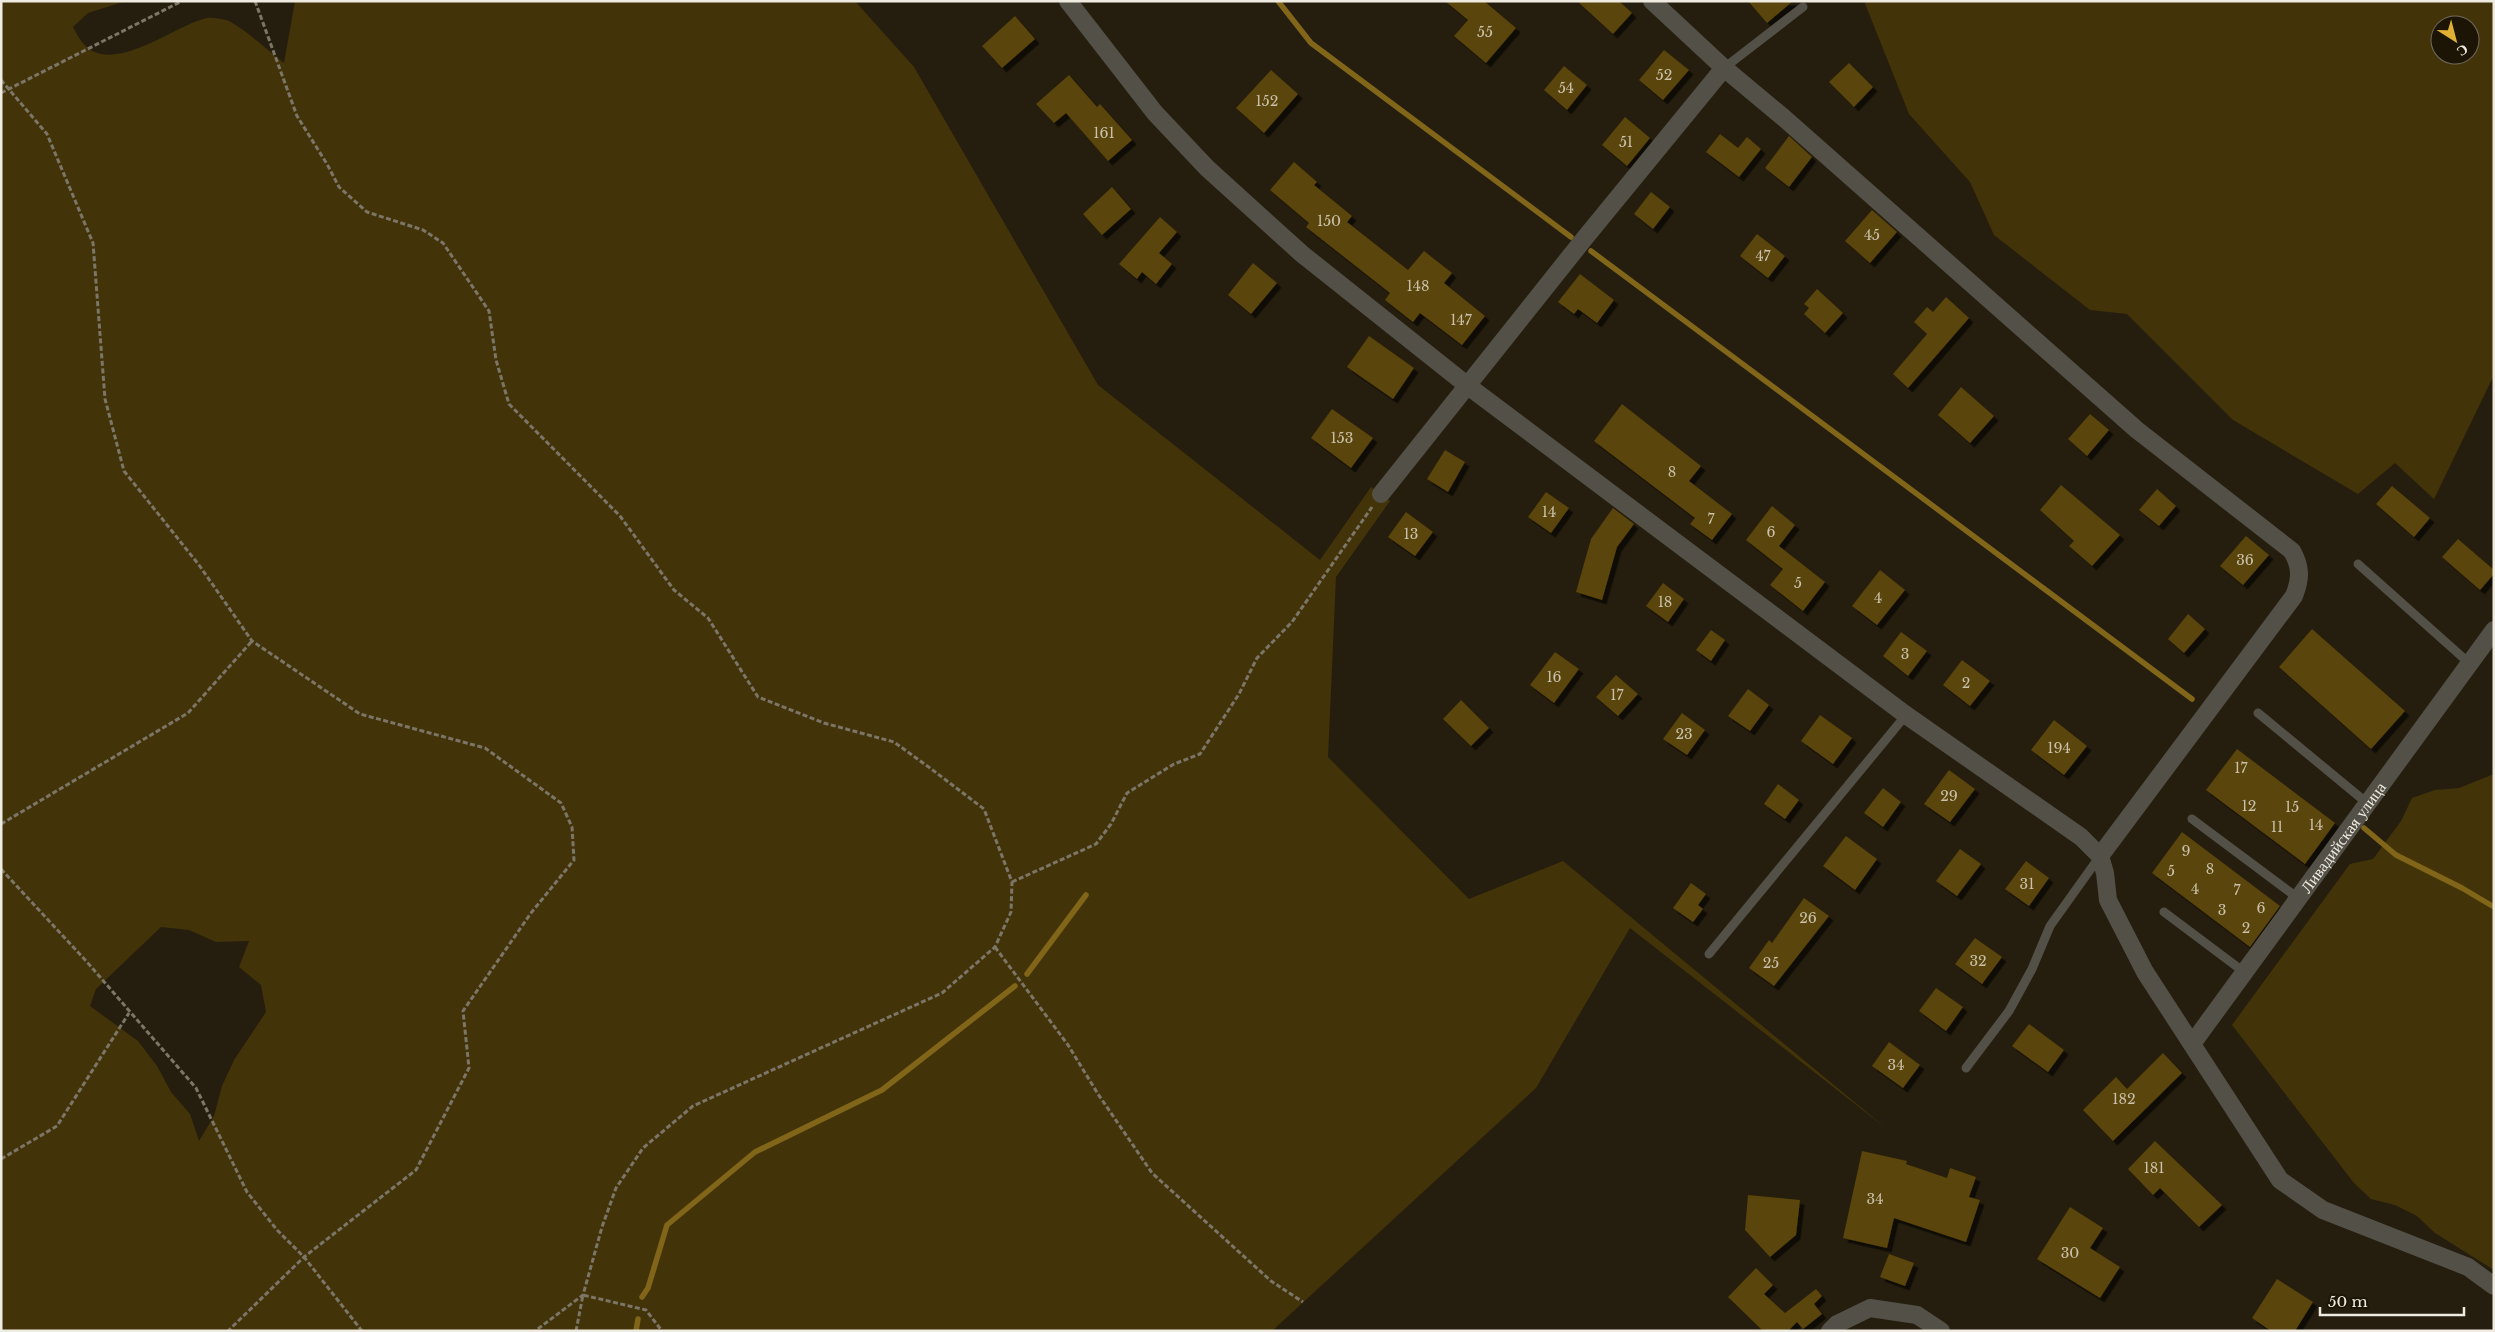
<svg xmlns="http://www.w3.org/2000/svg" width="2495" height="1332" font-family="'Libre Baskerville',serif">
	<style>
		.green { fill: #433308; fill-rule: evenodd }
		.lines { fill: none; stroke-linecap: round; stroke-linejoin: round }
		.stream { stroke: #816519; stroke-width: 5.5 }
		.building { fill: #5a4408; filter: url(#shadow) }
		.path { stroke: #7b7668; stroke-width: 3; stroke-dasharray: 5 2.5; stroke-linecap: butt }
		.service { stroke: #535048; stroke-width: 9 }
		.minor { stroke: #535048; stroke-width: 18 }
		.labels { text-anchor: middle; stroke-width: 4; stroke-linejoin: round; paint-order: stroke }
		.number-label { font-size: 14px; fill: #cac1aa }
		.street-label { font-size: 16px; fill: #efebe0; stroke: #1c1506 }
	</style>
	<defs>
		<filter id="shadow"><feDropShadow dx="4.5" dy="4.5" stdDeviation="0" flood-color="#0009"/></filter>
	</defs>
	<rect width="100%" height="100%" fill="#251e0e"/>
	<path class="green" d="M 1,1 L 126,1 L 88,13 L 73,27 C 76,32 79,39 83,43 C 112,78 176,24 207,18 C 212,17 220,19 226,20 C 236,22 273,54 284,63 L 295,1 L 855,1 L 914,67 L 1098,385 L 1320,560 L 1371,487 L 1390,501 L 1336,577 L 1328,757 L 1469,899 L 1563,861 L 1887,1129 L 1630,928 L 1536,1088 L 1272,1331 L 1,1331 ZM 161,927 L 189,930 L 216,942 L 249,941 L 239,967 L 261,985 L 266,1012 L 234,1060 L 222,1086 L 214,1116 L 199,1141 L 190,1114 L 171,1092 L 157,1066 L 138,1041 L 90,1006 L 96,989 Z
		M 1864,1 L 2494,1 L 2494,375 L 2434,499 L 2395,463 L 2358,494 L 2233,420 L 2127,314 L 2090,310 L 1994,235 L 1970,182 L 1909,114 ZM 2440,25 L 2470,25 L 2470,55 L 2440,55 Z
		M 2494,774 L 2494,1270 L 2435,1233 L 2417,1216 L 2395,1205 L 2371,1199 L 2354,1183 L 2232,1025 L 2350,864 L 2373,859 L 2401,821 L 2412,798 L 2435,790 L 2459,788 Z"/>
	<g class="lines">
		<path class="stream" d="M 1278,1 L 1311,43 L 1571,237
			M 1591,251 L 2192,699
			M 2364,828 L 2396,855 L 2462,888 L 2494,907
			M 1027,974 L 1086,895
			M 642,1297 L 648,1288 L 667,1225 L 755,1152 L 882,1090 L 1015,986
			M 636,1331 L 638,1319"/>
	</g>
	<path class="building" d="M 1445,1 L 1484,1 L 1516,28 L 1486,63 L 1454,36 L 1468,20 Z
		M 1577,1 L 1619,1 L 1632,13 L 1613,34 Z
		M 1748,1 L 1793,1 L 1767,23 Z
		M 1015,16 L 1035,39 L 1002,68 L 982,46 Z
		M 1664,50 L 1689,70 L 1663,100 L 1639,80 Z
		M 1849,63 L 1873,87 L 1854,107 L 1829,82 Z
		M 1564,66 L 1587,85 L 1567,110 L 1544,90 Z
		M 1271,70 L 1298,94 L 1264,133 L 1236,108 Z
		M 1069,75 L 1097,107 L 1100,104 L 1132,140 L 1108,161 L 1066,113 L 1054,123 L 1036,104 Z
		M 1625,117 L 1650,138 L 1627,166 L 1602,145 Z
		M 1720,134 L 1738,148 L 1747,137 L 1761,149 L 1739,177 L 1706,152 Z
		M 1789,136 L 1812,157 L 1789,187 L 1765,168 Z
		M 1294,162 L 1317,182 L 1314,185 L 1352,216 L 1347,222 L 1408,270 L 1424,251 L 1452,273 L 1444,283 L 1485,316 L 1462,345 L 1420,313 L 1413,322 L 1385,300 L 1390,293 L 1306,227 L 1309,223 L 1270,190 Z
		M 1112,187 L 1131,209 L 1102,235 L 1083,214 Z
		M 1651,192 L 1670,207 L 1653,229 L 1634,214 Z
		M 1872,210 L 1897,232 L 1870,263 L 1845,241 Z
		M 1160,217 L 1177,232 L 1159,253 L 1172,264 L 1156,284 L 1142,272 L 1137,279 L 1119,264 Z
		M 1757,234 L 1785,256 L 1768,278 L 1740,256 Z
		M 1253,263 L 1277,283 L 1251,314 L 1228,295 Z
		M 1580,274 L 1614,300 L 1597,323 L 1578,309 L 1574,314 L 1558,302 Z
		M 1817,289 L 1843,313 L 1825,333 L 1804,314 L 1809,308 L 1804,304 Z
		M 1946,297 L 1969,318 L 1908,388 L 1893,374 L 1927,334 L 1914,322 L 1927,307 L 1933,312 Z
		M 1369,336 L 1414,368 L 1393,399 L 1347,367 Z
		M 1961,387 L 1994,416 L 1970,443 L 1938,415 Z
		M 1622,404 L 1701,466 L 1689,481 L 1732,514 L 1712,540 L 1690,524 L 1695,518 L 1594,441 Z
		M 1332,409 L 1373,438 L 1351,468 L 1311,438 Z
		M 2090,414 L 2109,430 L 2087,456 L 2068,439 Z
		M 1445,450 L 1465,462 L 1448,492 L 1427,479 Z
		M 2061,485 L 2120,535 L 2092,566 L 2069,546 L 2074,541 L 2040,510 Z
		M 2392,486 L 2430,518 L 2414,537 L 2376,504 Z
		M 2157,489 L 2176,506 L 2159,526 L 2139,510 Z
		M 1546,492 L 1569,508 L 1551,533 L 1528,517 Z
		M 1772,506 L 1795,525 L 1779,546 L 1825,582 L 1803,611 L 1770,585 L 1783,569 L 1746,540 Z
		M 1613,508 L 1634,524 L 1617,547 L 1602,600 L 1576,592 L 1591,539 Z
		M 1406,512 L 1433,532 L 1415,556 L 1388,537 Z
		M 2246,536 L 2269,555 L 2243,585 L 2220,566 Z
		M 2458,539 L 2494,570 L 2494,574 L 2480,590 L 2442,557 Z
		M 1880,570 L 1905,590 L 1877,625 L 1852,606 Z
		M 1663,583 L 1684,599 L 1668,622 L 1646,606 Z
		M 2188,614 L 2205,629 L 2184,653 L 2168,639 Z
		M 2312,629 L 2405,711 L 2371,749 L 2279,667 Z
		M 1711,630 L 1725,640 L 1711,661 L 1696,650 Z
		M 1901,632 L 1927,651 L 1908,676 L 1883,656 Z
		M 1555,652 L 1579,669 L 1554,703 L 1530,685 Z
		M 1962,660 L 1990,681 L 1970,706 L 1943,685 Z
		M 1616,675 L 1638,694 L 1618,716 L 1596,697 Z
		M 1748,689 L 1769,705 L 1750,731 L 1728,716 Z
		M 1461,700 L 1489,728 L 1471,746 L 1443,719 Z
		M 1682,713 L 1705,730 L 1687,755 L 1663,739 Z
		M 1820,715 L 1852,738 L 1833,764 L 1801,741 Z
		M 2054,720 L 2087,746 L 2064,775 L 2031,750 Z
		M 2237,749 L 2335,823 L 2305,864 L 2206,790 Z
		M 1949,770 L 1975,789 L 1950,822 L 1924,804 Z
		M 1778,784 L 1799,800 L 1785,819 L 1764,804 Z
		M 1883,788 L 1901,802 L 1883,827 L 1864,813 Z
		M 2182,832 L 2280,906 L 2250,947 L 2152,873 Z
		M 1846,836 L 1877,859 L 1855,890 L 1823,866 Z
		M 1960,849 L 1981,864 L 1957,896 L 1936,881 Z
		M 2026,861 L 2049,878 L 2029,906 L 2005,889 Z
		M 1691,883 L 1706,894 L 1698,905 L 1703,909 L 1693,922 L 1673,908 Z
		M 1804,898 L 1829,916 L 1774,986 L 1749,968 L 1769,940 L 1772,943 Z
		M 1975,938 L 2002,957 L 1982,984 L 1955,964 Z
		M 1936,988 L 1963,1007 L 1946,1031 L 1919,1011 Z
		M 2029,1024 L 2064,1050 L 2048,1072 L 2012,1046 Z
		M 1889,1042 L 1920,1065 L 1903,1088 L 1872,1066 Z
		M 2163,1053 L 2182,1073 L 2113,1141 L 2083,1110 L 2116,1077 L 2127,1089 Z
		M 2155,1141 L 2222,1205 L 2199,1227 L 2160,1188 L 2153,1195 L 2128,1169 Z
		M 1862,1151 L 1907,1161 L 1906,1164 L 1947,1178 L 1950,1168 L 1976,1177 L 1969,1197 L 1980,1200 L 1966,1242 L 1894,1218 L 1887,1248 L 1843,1238 Z
		M 1748,1195 L 1800,1200 L 1796,1235 L 1770,1257 L 1745,1230 Z
		M 2070,1207 L 2103,1228 L 2090,1248 L 2120,1267 L 2100,1298 L 2037,1259 Z
		M 1889,1254 L 1914,1263 L 1905,1286 L 1880,1277 Z
		M 1756,1268 L 1773,1285 L 1764,1294 L 1785,1313 L 1816,1289 L 1822,1296 L 1814,1304 L 1822,1314 L 1803,1329 L 1797,1322 L 1788,1331 L 1763,1331 L 1728,1297 Z
		M 2277,1279 L 2313,1302 L 2295,1331 L 2271,1331 L 2252,1318 Z"/>
	<g class="lines">
		<path class="path" d="M 255,1 L 297,116 L 327,164 L 339,187 L 367,212 L 423,230 L 443,243 L 489,311 L 496,360 L 509,404 L 620,516 L 674,590 L 708,618 L 758,697 L 824,723 L 894,742 L 930,768 L 984,809 L 1012,882 L 1011,912 L 995,947 L 942,993 L 693,1106 L 643,1148 L 616,1188 L 602,1227 L 583,1295 L 535,1331
			M 1,80 L 47,134 L 93,243 L 105,399 L 124,471 L 199,565 L 252,641 L 360,714 L 485,748 L 561,803 L 572,827 L 574,860 L 531,913 L 463,1011 L 469,1068 L 416,1170 L 304,1257 L 228,1331
			M 1,93 L 182,1
			M 1,824 L 188,713 L 252,641
			M 1,869 L 87,962 L 196,1088 L 247,1192 L 277,1230 L 304,1257 L 362,1331
			M 1012,882 L 1096,844 L 1111,824 L 1127,793 L 1174,764 L 1200,754 L 1239,694 L 1257,658 L 1292,622 L 1372,507
			M 995,947 L 1068,1045 L 1098,1094 L 1152,1173 L 1271,1281 L 1303,1302
			M 1,1159 L 57,1126 L 129,1013
			M 576,1331 L 583,1295 L 646,1310 L 662,1331"/>
		<path class="service" d="M 1724,68 L 1803,7
			M 2358,564 L 2469,663
			M 2258,713 L 2367,803
			M 2192,819 L 2298,898
			M 2164,912 L 2244,972
			M 1709,954 L 1906,715
			M 1966,1068 L 2009,1011 L 2032,969 L 2050,926 L 2100,856"/>
		<g class="minor">
			<path d="M 1068,1 L 1155,113 L 1207,168 L 1302,254 L 1468,386 L 1906,715 L 2081,837 L 2100,856 L 2105,873 L 2108,900 L 2145,972 L 2280,1180 L 2323,1210 L 2468,1267 L 2494,1286"/>
			<path d="M 1652,1 L 1724,68 L 1784,118 L 2137,430 L 2292,551 C 2301,567 2301,578 2294,596 L 2100,856"/>
			<path d="M 1381,494 L 1584,239 L 1724,68"/>
			<path id="s1" d="M 2192,1044 L 2494,630"/>
			<path d="M 1830,1331 L 1837,1324 L 1870,1308 L 1917,1315 L 1941,1331"/>
		</g>
	</g>
	<g class="labels">
		<g class="number-label">
			<text x="1485" y="37">55</text>
			<text x="1664" y="80">52</text>
			<text x="1566" y="93">54</text>
			<text x="1267" y="106">152</text>
			<text x="1104" y="138">161</text>
			<text x="1626" y="147">51</text>
			<text x="1329" y="226">150</text>
			<text x="1872" y="240">45</text>
			<text x="1763" y="261">47</text>
			<text x="1418" y="291">148</text>
			<text x="1461" y="325">147</text>
			<text x="1342" y="443">153</text>
			<text x="1672" y="477">8</text>
			<text x="1549" y="517">14</text>
			<text x="1711" y="524">7</text>
			<text x="1771" y="537">6</text>
			<text x="1411" y="539">13</text>
			<text x="2245" y="565">36</text>
			<text x="1798" y="588">5</text>
			<text x="1878" y="603">4</text>
			<text x="1665" y="607">18</text>
			<text x="1905" y="659">3</text>
			<text x="1554" y="682">16</text>
			<text x="1966" y="688">2</text>
			<text x="1617" y="700">17</text>
			<text x="1684" y="739">23</text>
			<text x="2059" y="753">194</text>
			<text x="2241" y="773">17</text>
			<text x="1949" y="801">29</text>
			<text x="2249" y="811">12</text>
			<text x="2292" y="812">15</text>
			<text x="2316" y="830">14</text>
			<text x="2277" y="832">11</text>
			<text x="2186" y="856">9</text>
			<text x="2210" y="874">8</text>
			<text x="2171" y="876">5</text>
			<text x="2027" y="889">31</text>
			<text x="2195" y="894">4</text>
			<text x="2237" y="895">7</text>
			<text x="2261" y="913">6</text>
			<text x="2222" y="915">3</text>
			<text x="1808" y="923">26</text>
			<text x="2246" y="933">2</text>
			<text x="1978" y="966">32</text>
			<text x="1771" y="968">25</text>
			<text x="1896" y="1070">34</text>
			<text x="2124" y="1104">182</text>
			<text x="2154" y="1173">181</text>
			<text x="1875" y="1204">34</text>
			<text x="2070" y="1258">30</text>
		</g>
		<g class="street-label">
			<text dy="6" stroke="none"><textPath href="#s1" startOffset="256">Ливадийская улица</textPath></text>
		</g>
	</g>
	<rect width="2495" height="1332" fill="none" stroke="#efebe0" stroke-width="5"/>
	<g transform="translate(2455 40) rotate(144)"><circle r="24" fill="#1c1506" stroke="#706b5d"/>
	<path d="M0-4L9 19L0 12L-9 19Z" fill="#dfb034"/>
	<text y="-8" font-size="14" font-weight="bold" text-anchor="middle" fill="#efebe0">С</text>
	</g>
	<path d="M2320 1307v8h144v-8" fill="none" stroke="#efebe0" stroke-width="2.5"/>
	<text x="2328" y="1307" font-size="15" fill="#efebe0" stroke="#1c1506" stroke-width="4" paint-order="stroke">50 m</text>
</svg>
